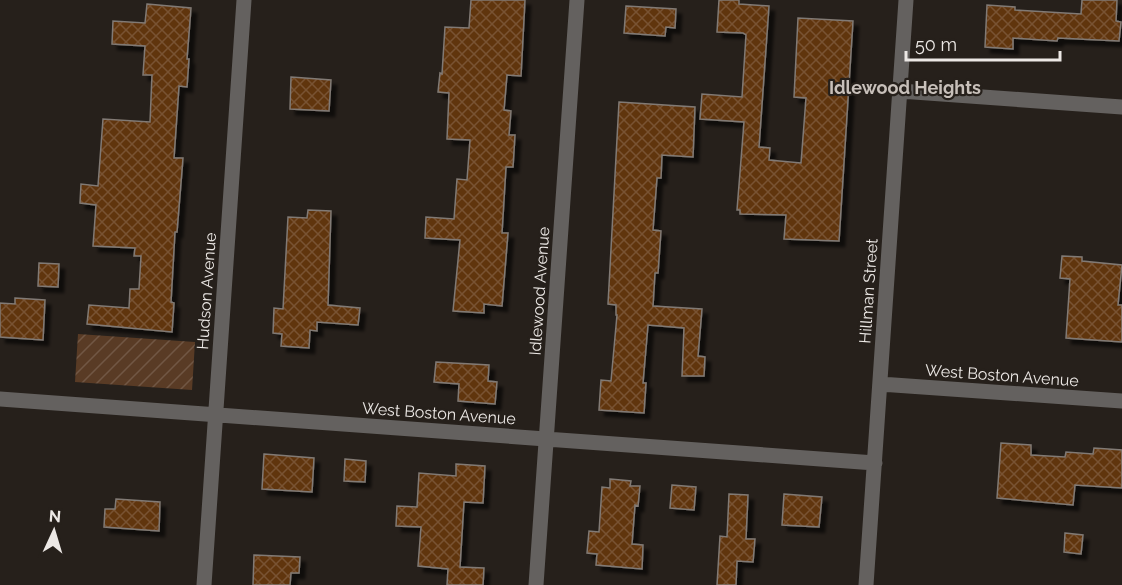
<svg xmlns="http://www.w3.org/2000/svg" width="1122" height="585" font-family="Raleway,sans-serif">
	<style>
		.garden { fill: url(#garden-furrows) }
		.building { fill: url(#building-cross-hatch); stroke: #817a74; stroke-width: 1.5; filter: url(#shadow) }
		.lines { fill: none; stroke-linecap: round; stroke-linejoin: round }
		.minor { stroke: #64615f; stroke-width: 15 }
		.labels { text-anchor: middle; stroke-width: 4.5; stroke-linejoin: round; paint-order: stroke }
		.street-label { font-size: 16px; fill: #ece8e5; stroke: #26201b }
		.neighbourhood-label { font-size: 18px; font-weight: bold; fill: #c8c0ba; stroke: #26201b }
	</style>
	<defs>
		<pattern id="garden-furrows" width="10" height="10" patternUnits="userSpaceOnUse" patternTransform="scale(1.5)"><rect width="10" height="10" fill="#593b25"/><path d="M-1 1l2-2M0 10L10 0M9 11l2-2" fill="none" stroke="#715744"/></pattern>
		<pattern id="building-cross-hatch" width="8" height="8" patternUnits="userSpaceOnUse" patternTransform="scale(1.5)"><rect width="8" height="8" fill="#61350f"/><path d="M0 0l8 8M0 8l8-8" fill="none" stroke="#785232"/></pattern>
		<filter id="shadow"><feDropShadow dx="5.5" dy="5.5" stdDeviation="1.5" flood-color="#0009"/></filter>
	</defs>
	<rect width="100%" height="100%" fill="#26201b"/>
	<path class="garden" d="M 78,334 L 195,342 L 192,390 L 75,382 Z"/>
	<path class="building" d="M 471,0 L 525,0 L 521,76 L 507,75 L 504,110 L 511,111 L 509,135 L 515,135 L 513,167 L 506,167 L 502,233 L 508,233 L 502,306 L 484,304 L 484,313 L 453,311 L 460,240 L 425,238 L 426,217 L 454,219 L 457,179 L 467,180 L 470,140 L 447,139 L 449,93 L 438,92 L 440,73 L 442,74 L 445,27 L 469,28 Z
		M 719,0 L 739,0 L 739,4 L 769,6 L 759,147 L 770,148 L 769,160 L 801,163 L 806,98 L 794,97 L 798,18 L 853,21 L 839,241 L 784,239 L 786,215 L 740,214 L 740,210 L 737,210 L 744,122 L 700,119 L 702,94 L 742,97 L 746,35 L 743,33 L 717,32 Z
		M 1082,0 L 1117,0 L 1116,21 L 1121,22 L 1119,41 L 1058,38 L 1057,41 L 1013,38 L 1013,49 L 985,47 L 987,5 L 1015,7 L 1015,10 L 1081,14 Z
		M 147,4 L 191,8 L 187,59 L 189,59 L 187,87 L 179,86 L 174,158 L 183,158 L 177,232 L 175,232 L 171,302 L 174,303 L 172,332 L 87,324 L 89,305 L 129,308 L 130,289 L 139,289 L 141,256 L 134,256 L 135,248 L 93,246 L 96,205 L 80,203 L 81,184 L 98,186 L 103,119 L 150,122 L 152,75 L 143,75 L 145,46 L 112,44 L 113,21 L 145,23 Z
		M 626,6 L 676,9 L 675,28 L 666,27 L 665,36 L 624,33 Z
		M 291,77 L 331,80 L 329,111 L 290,109 Z
		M 619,102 L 695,107 L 693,157 L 662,155 L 661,178 L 657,178 L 653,230 L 661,231 L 658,273 L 655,273 L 653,306 L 702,309 L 698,356 L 705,357 L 704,376 L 682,376 L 684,328 L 648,325 L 643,383 L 646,383 L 644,413 L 599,410 L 601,380 L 611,381 L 617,315 L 616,315 L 616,305 L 608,304 Z
		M 308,210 L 331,211 L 328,305 L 360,308 L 358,325 L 317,322 L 317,331 L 310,330 L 309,348 L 281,346 L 282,334 L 273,333 L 274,308 L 283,309 L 288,217 L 307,218 Z
		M 1062,256 L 1082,257 L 1082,261 L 1122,265 L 1118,305 L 1122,305 L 1122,342 L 1066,338 L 1070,279 L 1060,278 Z
		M 39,263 L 59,264 L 58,287 L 38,286 Z
		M 15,298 L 45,300 L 43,340 L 0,337 L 0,303 L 15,304 Z
		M 436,362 L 489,365 L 488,381 L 497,382 L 495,404 L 458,401 L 459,384 L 434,382 Z
		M 1001,443 L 1031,445 L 1031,455 L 1065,457 L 1066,452 L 1093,454 L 1094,448 L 1122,450 L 1122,488 L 1075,485 L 1073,505 L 997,498 Z
		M 264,454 L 314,458 L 312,492 L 262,489 Z
		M 345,459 L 366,461 L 365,482 L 344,481 Z
		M 456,464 L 485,466 L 483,503 L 464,502 L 460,567 L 484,568 L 483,585 L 447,585 L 448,569 L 418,566 L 421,527 L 396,526 L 397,506 L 417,507 L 419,473 L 456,476 Z
		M 610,479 L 631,481 L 630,486 L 640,486 L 638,506 L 635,505 L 632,544 L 643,545 L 642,569 L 596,565 L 597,554 L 587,553 L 589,531 L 599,532 L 602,487 L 610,488 Z
		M 672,485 L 696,487 L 694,510 L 670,508 Z
		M 729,494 L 748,495 L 746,539 L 755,539 L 753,562 L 737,561 L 736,585 L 717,585 L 720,536 L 727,537 Z
		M 784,494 L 822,497 L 819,527 L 782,525 Z
		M 116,499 L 160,502 L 159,531 L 104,527 L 105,509 L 115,509 Z
		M 1065,533 L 1083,535 L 1081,554 L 1064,552 Z
		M 254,555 L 300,557 L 299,573 L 291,573 L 290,585 L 253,585 Z"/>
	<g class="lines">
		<path class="minor" d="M 900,91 L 1122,107
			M 880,384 L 1122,401
			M 0,399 L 875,463
			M 204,585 L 244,0
			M 536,585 L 577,0
			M 866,585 L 906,0"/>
	</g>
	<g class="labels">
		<g class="street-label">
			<text transform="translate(206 291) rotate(-86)" y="6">Hudson Avenue</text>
			<text transform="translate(539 291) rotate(-86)" y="6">Idlewood Avenue</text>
			<text transform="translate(868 291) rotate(-86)" y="6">Hillman Street</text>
			<text transform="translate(1002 375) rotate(4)" y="6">West Boston Avenue</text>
			<text transform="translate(439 413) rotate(4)" y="6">West Boston Avenue</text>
		</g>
		<g class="neighbourhood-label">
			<text x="905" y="94">Idlewood Heights</text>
		</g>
	</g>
	<g transform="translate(54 531) rotate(4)" stroke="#26201b" stroke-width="4.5" paint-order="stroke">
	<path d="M0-4.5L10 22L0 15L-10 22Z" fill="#ece8e5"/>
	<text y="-9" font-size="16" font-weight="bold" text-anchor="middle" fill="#ece8e5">N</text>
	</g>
	<path d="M906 51v9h154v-9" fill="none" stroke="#ece8e5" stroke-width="3"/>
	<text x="915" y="51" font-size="18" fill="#ece8e5" stroke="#26201b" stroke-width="4.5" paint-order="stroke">50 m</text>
</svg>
